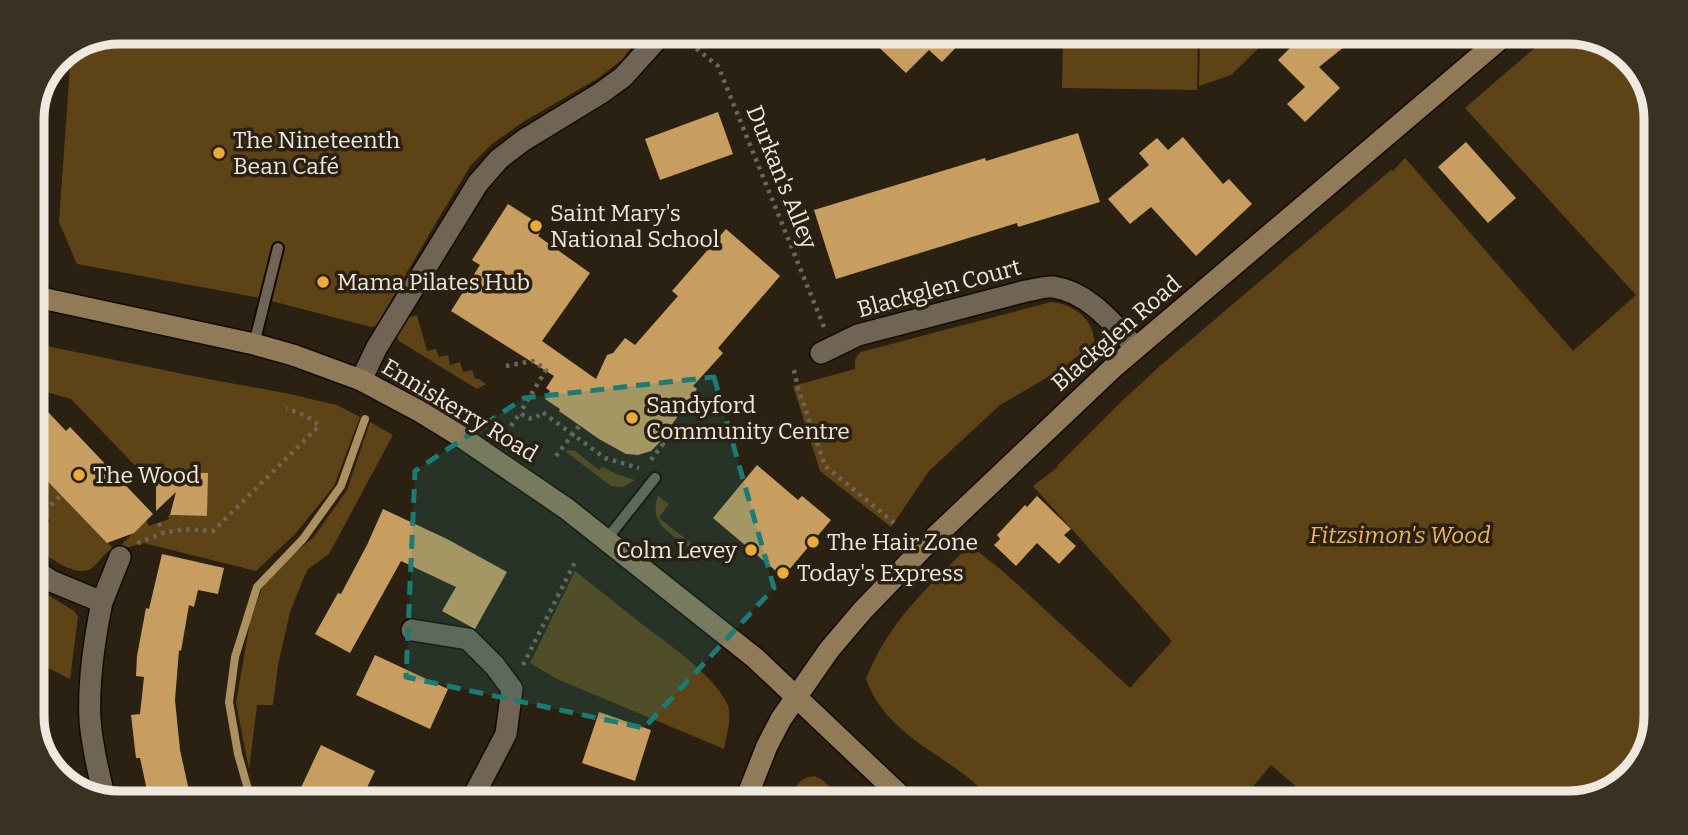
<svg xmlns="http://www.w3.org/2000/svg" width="1688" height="835" font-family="Bitter,serif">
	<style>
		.green { fill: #5e4317 }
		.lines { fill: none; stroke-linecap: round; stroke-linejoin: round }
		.stream { stroke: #ad9060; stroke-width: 8 }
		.building { fill: #c79e5f }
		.lane-casing { stroke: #130b01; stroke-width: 14 }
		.street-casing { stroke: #130b01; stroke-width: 24 }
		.secondary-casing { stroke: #130b01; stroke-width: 24 }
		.path { stroke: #6e6559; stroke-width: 4.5; stroke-dasharray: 3.5 5; stroke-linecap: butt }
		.lane { stroke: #706555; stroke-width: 10 }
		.street { stroke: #706555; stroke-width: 21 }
		.secondary { stroke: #907a58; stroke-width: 21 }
		.marked { fill: #1a7c74; fill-opacity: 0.2; stroke: #1a7c74; stroke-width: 5; stroke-dasharray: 14 9; stroke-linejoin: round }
		.poi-dot { fill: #ebaa39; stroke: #2b2113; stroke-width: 2.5 }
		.labels { text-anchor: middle; stroke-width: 7; stroke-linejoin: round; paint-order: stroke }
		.poi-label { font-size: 23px; fill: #eee8df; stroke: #2b2113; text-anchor: start }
		.street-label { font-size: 23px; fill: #eee8df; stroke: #2b2113 }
		.park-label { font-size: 23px; font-style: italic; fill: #ecb45b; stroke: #2b2113 }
		.rim { fill: none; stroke: #eee8df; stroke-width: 9 }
	</style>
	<rect width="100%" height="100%" fill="#2b2113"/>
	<path class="green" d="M 119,32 L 639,35 L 623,59 L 597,79 L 523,122 L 492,144 L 471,165 L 437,221 L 376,326 L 371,327 L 260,298 L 77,264 L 59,222 L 71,52 Z
		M 1063,37 L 1198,38 L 1197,90 L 1062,88 Z
		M 1200,38 L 1269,38 L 1231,75 L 1199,86 Z
		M 1544,40 L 1603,40 L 1649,91 L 1656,113 L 1648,755 L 1617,789 L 1570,803 L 1314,802 L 1271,765 L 1240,802 L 990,800 C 984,793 978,785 971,780 C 933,749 884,730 866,679 C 889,621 927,588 970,545 L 1005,573 L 1130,688 L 1172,641 L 1033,486 L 1058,467 L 1057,466 L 1122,401 L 1160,366 L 1391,170 L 1393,171 L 1405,158 L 1573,351 L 1636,295 L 1465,108 Z
		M 1051,302 C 1073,304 1095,319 1094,343 L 1060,370 L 1000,405 L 929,471 L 891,527 L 820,471 L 793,386 L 855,369 C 855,361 854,358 861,352 Z
		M 417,315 L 427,351 L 436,349 L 439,357 L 448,355 L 450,365 L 460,362 L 463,372 L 472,370 L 475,379 L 479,379 L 486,384 L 477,389 L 399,341 L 397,337 L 400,329 L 407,318 Z
		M 32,343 L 203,378 L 285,393 L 337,405 L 360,417 L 334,486 L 295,534 L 256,571 L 143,543 L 115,551 L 146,520 L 149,526 L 169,519 L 168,515 L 206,516 L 207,473 L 156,472 L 156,477 L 146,477 L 71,399 L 32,388 Z
		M 370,422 L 393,435 L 329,554 L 307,570 L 290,612 L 278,665 L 273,705 L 257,705 L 249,769 L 236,703 L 250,622 L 263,585 L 287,559 L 313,538 L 347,490 Z
		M 569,450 L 575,451 L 599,470 L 603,467 L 616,474 L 635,480 L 623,487 L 611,486 L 565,451 Z
		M 32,465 L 114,549 C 103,552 101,561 92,568 C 76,580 45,554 32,544 L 32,517 L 46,527 L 50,520 L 32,508 Z
		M 658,496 L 669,504 L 659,518 L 691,543 L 688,547 C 670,533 648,523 658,496 Z
		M 575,571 C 599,590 623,609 647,628 C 671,646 718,679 728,706 C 732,719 726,736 724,749 L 557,679 L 530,663 Z
		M 32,585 L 74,611 L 78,617 L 70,679 L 32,660 Z
		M 814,776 L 821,779 L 844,799 L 790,799 C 794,786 800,778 814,776 Z"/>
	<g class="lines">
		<path class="stream" d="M 250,796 L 238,754 L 229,702 L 235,657 L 257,587 L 303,539 L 341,486 L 365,419"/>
	</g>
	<path class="building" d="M 867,36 L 941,36 L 966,37 L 942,62 L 929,50 L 906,73 Z
		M 1300,38 L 1354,39 L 1319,67 L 1340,88 L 1305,122 L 1287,104 L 1305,87 L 1278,60 Z
		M 718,112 L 733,154 L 660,180 L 645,139 Z
		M 1078,133 L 1100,202 L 1018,227 L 1017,223 L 836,279 L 814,210 L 985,158 L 986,161 Z
		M 1183,137 L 1223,184 L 1229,179 L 1252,204 L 1196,256 L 1151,207 L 1130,224 L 1108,199 L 1149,165 L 1139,153 L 1157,138 L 1168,150 Z
		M 1466,142 L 1516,198 L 1488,223 L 1438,167 Z
		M 508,204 L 544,227 L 538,236 L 590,273 L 542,341 L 596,379 L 607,355 L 613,353 L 625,338 L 635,345 L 678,296 L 672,291 L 726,229 L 780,276 L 718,348 L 723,353 L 693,386 L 697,389 L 658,444 L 651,451 L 638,455 L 626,454 L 599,439 L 559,411 L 560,409 L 545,399 L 550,391 L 546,388 L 554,376 L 451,311 L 480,265 L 472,260 Z
		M 32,395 L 66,431 L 70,427 L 153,514 L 134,533 L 107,543 L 32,465 Z
		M 757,465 L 798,500 L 802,496 L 831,520 L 783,577 L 713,518 Z
		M 156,472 L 208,473 L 207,516 L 170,515 L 176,492 L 156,511 Z
		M 1037,496 L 1071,529 L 1064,535 L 1076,546 L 1059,564 L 1037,543 L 1016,566 L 994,545 L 1000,539 L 997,535 L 1025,505 L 1027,507 Z
		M 383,509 L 447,539 L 507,572 L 475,629 L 442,611 L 456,587 L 401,561 L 350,653 L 315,634 L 338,593 L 341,594 L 367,545 Z
		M 162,554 L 224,568 L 218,594 L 198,590 L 194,607 L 189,605 L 181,651 L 179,650 L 175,700 L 180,750 L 190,795 L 148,795 L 140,758 L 136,758 L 131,715 L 140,714 L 144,677 L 136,676 L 137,656 L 146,608 L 149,609 Z
		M 375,655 L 448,689 L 430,729 L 356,695 Z
		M 599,712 L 651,730 L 635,781 L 582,763 Z
		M 321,745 L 375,771 L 363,796 L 297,796 Z"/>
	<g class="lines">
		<g class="lane-casing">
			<path id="lane" d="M 254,344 L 278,248
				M 606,540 L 655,478"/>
		</g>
		<g class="street-casing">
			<path id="street" d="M 821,353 L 858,335 L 1026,291 C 1034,290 1045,286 1053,287 C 1089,292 1113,324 1136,348
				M 361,380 L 377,347 L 478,183 L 499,159 L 524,140 L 601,93 L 623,77 L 661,35
				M 32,568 L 51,581 L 102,602 C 94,641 88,680 90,720 C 92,745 98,771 104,795
				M 102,602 L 120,557
				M 412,630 L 468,639 L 495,666 L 512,689 L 506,734 L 473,797"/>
		</g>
		<g class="secondary-casing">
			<path id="secondary" d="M 32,296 L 254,344 L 293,355 L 361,380 L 421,412 L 460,436 L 567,509 L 755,658 L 905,800
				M 746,799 L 767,746 L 781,719 L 829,650 L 863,610 L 921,550 L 1115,366 L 1499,40"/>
		</g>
		<path class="path" d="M 683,38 L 718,66 L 824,327
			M 506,366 L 533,361 L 546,370 L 520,413
			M 794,370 L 798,388 L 825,466 L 898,526
			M 511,426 L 520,413 C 530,420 534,421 542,412 L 605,458 L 639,468
			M 556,456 L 580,425
			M 651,460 L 663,444 L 659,442
			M 32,512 L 39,517 L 61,495
			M 159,523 L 163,533
			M 138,544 L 140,542 L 163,533 L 184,529 L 213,531 L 319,426 C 311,417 298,412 286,409
			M 523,665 L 575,562"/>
		<use href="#lane" class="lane"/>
		<use href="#street" class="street"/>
		<use href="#secondary" class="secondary"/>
	</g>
	<path class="marked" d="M 714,377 L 774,588 L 644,728 L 406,677 L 415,471 L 524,398 Z"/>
	<g class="poi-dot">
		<circle cx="219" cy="153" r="7"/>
		<circle cx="536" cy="226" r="7"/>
		<circle cx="323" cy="282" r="7"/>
		<circle cx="632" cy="418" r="7"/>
		<circle cx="79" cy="475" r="7"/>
		<circle cx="813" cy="542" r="7"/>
		<circle cx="751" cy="550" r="7"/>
		<circle cx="783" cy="573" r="7"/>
	</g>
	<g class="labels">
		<g class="poi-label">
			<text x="233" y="148">The Nineteenth<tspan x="233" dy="26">Bean Café</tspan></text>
			<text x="550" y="221">Saint Mary's<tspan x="550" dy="26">National School</tspan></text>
			<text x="337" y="290">Mama Pilates Hub</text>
			<text x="646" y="413">Sandyford<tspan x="646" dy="26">Community Centre</tspan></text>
			<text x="93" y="483">The Wood</text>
			<text x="827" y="550">The Hair Zone</text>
			<text x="737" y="558" text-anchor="end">Colm Levey</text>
			<text x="797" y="581">Today's Express</text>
		</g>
		<g class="street-label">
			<text transform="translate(782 177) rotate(68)" y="8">Durkan's Alley</text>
			<text transform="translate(939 288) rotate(-15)" y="8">Blackglen Court</text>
			<text transform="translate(1116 333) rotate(-41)" y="8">Blackglen Road</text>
			<text transform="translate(460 410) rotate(31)" y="8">Enniskerry Road</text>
		</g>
		<g class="park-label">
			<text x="1400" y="543">Fitzsimon's Wood</text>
		</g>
	</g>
	<path d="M0 0H1688V835H0ZM119 44H1569A75 75 0 0 1 1644 119V716A75 75 0 0 1 1569 791H119A75 75 0 0 1 44 716V119A75 75 0 0 1 119 44Z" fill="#3b3123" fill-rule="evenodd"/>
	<path class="rim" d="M119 44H1569A75 75 0 0 1 1644 119V716A75 75 0 0 1 1569 791H119A75 75 0 0 1 44 716V119A75 75 0 0 1 119 44Z"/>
</svg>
